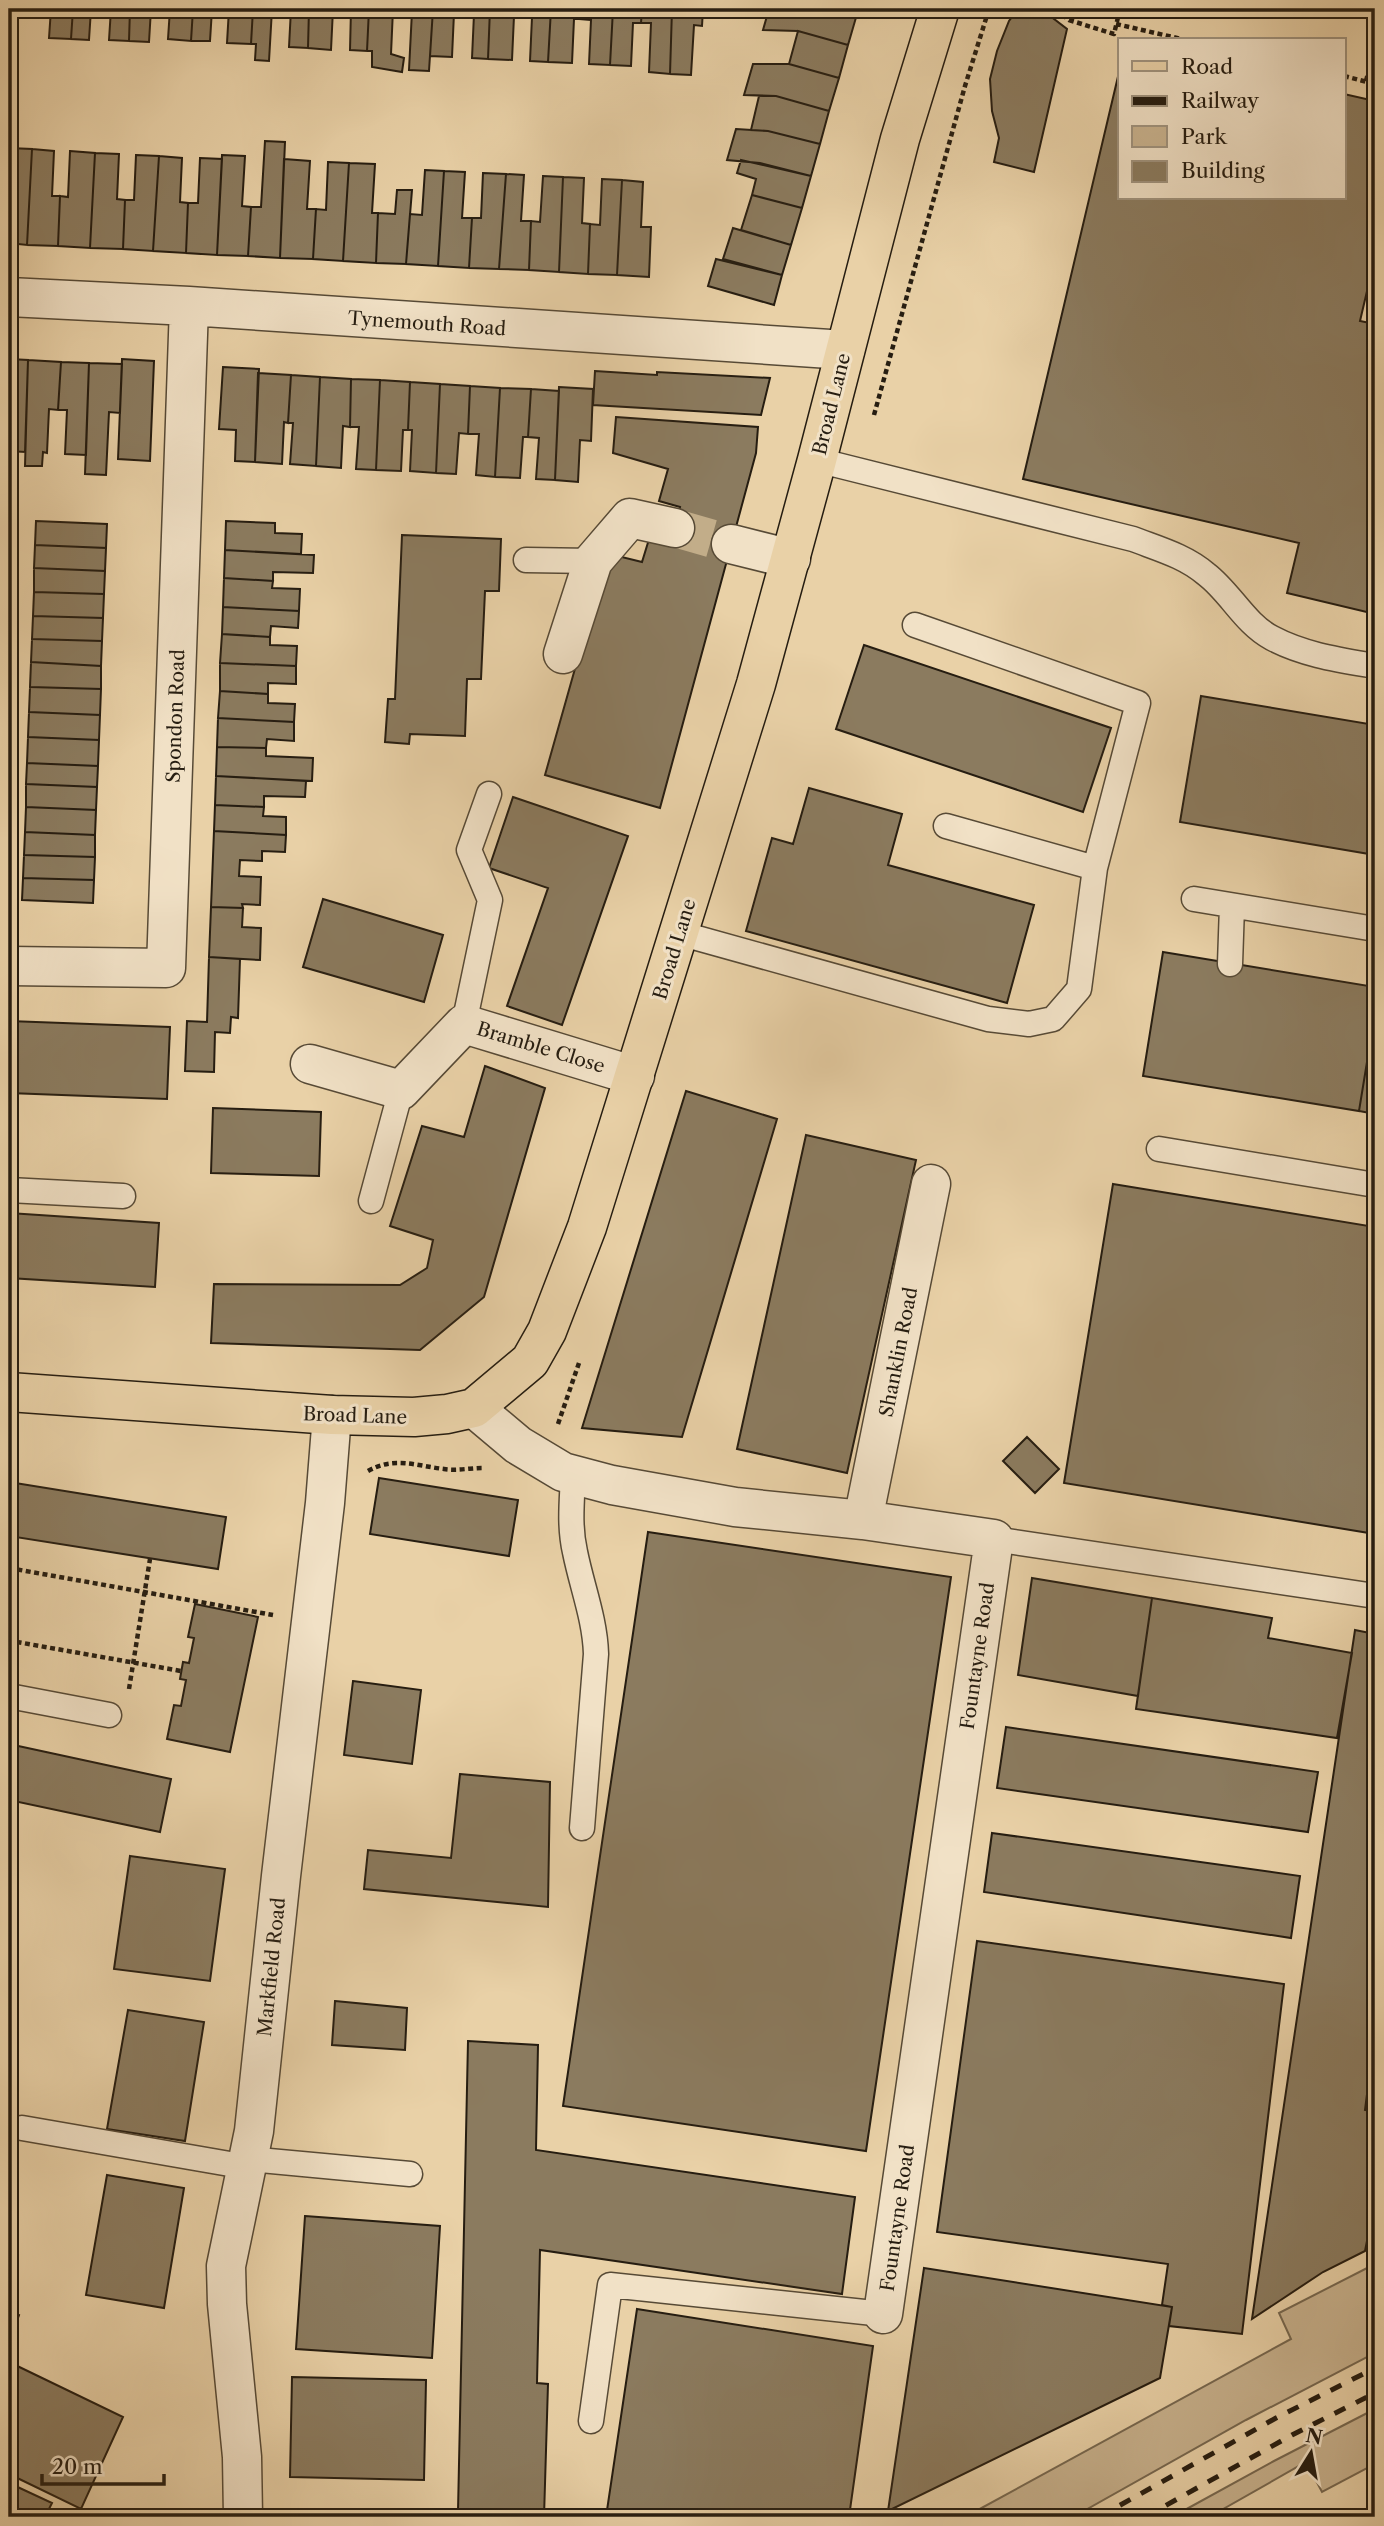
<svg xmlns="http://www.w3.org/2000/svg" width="1384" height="2526" font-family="'Libre Caslon Text',serif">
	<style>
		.green { fill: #c8b28e; stroke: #776850; stroke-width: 2 }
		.building { fill: #8b7b5f; stroke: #261d11; stroke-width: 2 }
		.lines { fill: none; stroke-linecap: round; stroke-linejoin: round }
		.minor-tunnel { stroke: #c2ad89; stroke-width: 38; stroke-dasharray: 38 19; stroke-linecap: butt }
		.service-casing { stroke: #574a36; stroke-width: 27 }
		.minor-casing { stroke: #574a36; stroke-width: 41 }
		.primary-casing { stroke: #261d11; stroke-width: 41 }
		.path { stroke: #261d11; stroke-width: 4.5; stroke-dasharray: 5 3.5; stroke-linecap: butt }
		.service { stroke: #f1e1c6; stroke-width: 24 }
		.minor { stroke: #f1e1c6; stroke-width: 38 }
		.primary { stroke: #e9d1a7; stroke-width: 38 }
		.rail { stroke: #261d11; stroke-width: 5; stroke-dasharray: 12 12; stroke-linecap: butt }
		.labels { text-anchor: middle; stroke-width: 6; stroke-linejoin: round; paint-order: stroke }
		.street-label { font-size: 19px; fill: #261d11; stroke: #f1e1c6 }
	</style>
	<rect width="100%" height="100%" fill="#e9d1a7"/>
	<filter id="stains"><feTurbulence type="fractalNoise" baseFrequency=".00286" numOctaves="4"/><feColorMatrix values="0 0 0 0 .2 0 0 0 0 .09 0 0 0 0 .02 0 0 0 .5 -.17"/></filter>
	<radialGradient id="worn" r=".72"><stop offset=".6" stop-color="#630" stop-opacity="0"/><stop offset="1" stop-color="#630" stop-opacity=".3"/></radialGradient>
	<path class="green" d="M 1375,2264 L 1375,2353 L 1246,2420 L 1073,2517 L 965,2517 L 1291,2339 L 1279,2313 Z
		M 1375,2409 L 1375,2464 L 1322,2492 L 1306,2462 L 1209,2517 L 1172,2517 L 1274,2461 Z"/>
	<path class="building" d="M 51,9 L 73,9 L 71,39 L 49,38 Z
		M 73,9 L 91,9 L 89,40 L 71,39 Z
		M 111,9 L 130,9 L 129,41 L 109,40 Z
		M 130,9 L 151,9 L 149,42 L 129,41 Z
		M 170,9 L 193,9 L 191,41 L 168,39 Z
		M 193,9 L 212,9 L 210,41 L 191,41 Z
		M 229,9 L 253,9 L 251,44 L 227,43 Z
		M 253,9 L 272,9 L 269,61 L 255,60 L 256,44 L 251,44 Z
		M 291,9 L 309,9 L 308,48 L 289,47 Z
		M 309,9 L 333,9 L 331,50 L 308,48 Z
		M 351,9 L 369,9 L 367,51 L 350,50 Z
		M 369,9 L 400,9 L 393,9 L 391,54 L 404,58 L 402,72 L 372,67 L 372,51 L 367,51 Z
		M 400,9 L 433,9 L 429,71 L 409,70 L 412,11 Z
		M 433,9 L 461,9 L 461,13 L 454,13 L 452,57 L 430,56 Z
		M 461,9 L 490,9 L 488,59 L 472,58 L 474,14 L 461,13 Z
		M 490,9 L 521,9 L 521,16 L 514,16 L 512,60 L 488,59 Z
		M 521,9 L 551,9 L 548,62 L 530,61 L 532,17 L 521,16 Z
		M 551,9 L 581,9 L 580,19 L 574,19 L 572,63 L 548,62 Z
		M 581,9 L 613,9 L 610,65 L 589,64 L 591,20 L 580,19 Z
		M 613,9 L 642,9 L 641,23 L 633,23 L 631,66 L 610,65 Z
		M 642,9 L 672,9 L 670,74 L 649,72 L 651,23 L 641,23 Z
		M 672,9 L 703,9 L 702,26 L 694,25 L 691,75 L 670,74 Z
		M 769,9 L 836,9 L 857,14 L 848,45 L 798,31 L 763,30 Z
		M 836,9 L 859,9 L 857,14 Z
		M 1018,9 L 1041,9 L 1067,29 L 1034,172 L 994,162 L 999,138 L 992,111 L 990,79 L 997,51 L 1009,21 Z
		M 798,31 L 848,45 L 839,78 L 789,64 Z
		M 753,64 L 789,64 L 839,78 L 829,111 L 776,96 L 744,95 Z
		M 1120,68 L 1120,198 L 1344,198 L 1344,94 L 1375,101 L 1375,257 L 1360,321 L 1375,324 L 1375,614 L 1287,593 L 1299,543 L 1023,479 Z
		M 759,96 L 776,96 L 829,111 L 820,144 L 768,131 L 751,130 Z
		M 736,129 L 768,131 L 820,144 L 811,176 L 760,163 L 727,160 Z
		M 265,141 L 285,142 L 280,258 L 248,256 L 251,207 L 261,207 Z
		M 9,148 L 32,149 L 27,245 L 9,243 Z
		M 32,149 L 54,151 L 52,196 L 60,196 L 58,246 L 27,245 Z
		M 70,151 L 95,153 L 90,248 L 58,246 L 60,196 L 68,197 Z
		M 95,153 L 119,154 L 117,199 L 125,200 L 123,249 L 90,248 Z
		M 136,155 L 159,156 L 153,251 L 123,249 L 125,200 L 134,200 Z
		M 222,155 L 245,156 L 242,206 L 251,207 L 248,256 L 217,255 Z
		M 159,156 L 182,158 L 180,202 L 188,203 L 186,253 L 153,251 Z
		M 200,158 L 222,159 L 217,255 L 186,253 L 188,203 L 198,203 Z
		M 284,159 L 310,161 L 307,209 L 316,209 L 313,259 L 280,258 Z
		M 741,160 L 811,176 L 802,208 L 752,195 L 756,179 L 737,173 Z
		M 328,162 L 349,163 L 343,261 L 313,259 L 316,209 L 326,210 Z
		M 349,163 L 375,164 L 372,213 L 378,213 L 376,263 L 343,261 Z
		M 425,170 L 444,171 L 438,266 L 406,264 L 410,214 L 422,215 Z
		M 444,171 L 465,172 L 462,218 L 472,218 L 469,268 L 438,266 Z
		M 483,173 L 506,174 L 499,269 L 469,268 L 472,218 L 481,218 Z
		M 506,174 L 524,175 L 521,221 L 531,221 L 529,270 L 499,269 Z
		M 543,176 L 563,177 L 559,272 L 529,270 L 531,221 L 540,222 Z
		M 563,177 L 584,178 L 582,223 L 590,224 L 588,274 L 559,272 Z
		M 602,179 L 622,180 L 617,275 L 588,274 L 590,224 L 600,225 Z
		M 622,180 L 643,182 L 641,227 L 651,227 L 649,277 L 617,275 Z
		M 397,190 L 412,190 L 406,264 L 376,263 L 378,213 L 395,214 Z
		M 752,195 L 802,208 L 791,245 L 741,230 Z
		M 733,228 L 791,245 L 782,275 L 723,259 Z
		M 716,259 L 782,275 L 774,305 L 708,286 Z
		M 9,359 L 28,360 L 25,452 L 9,451 Z
		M 122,359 L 154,361 L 150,461 L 118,459 Z
		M 28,360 L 61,362 L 58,410 L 49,409 L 47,453 L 43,452 L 42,466 L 25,466 Z
		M 61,362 L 89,363 L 86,455 L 65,454 L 67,410 L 58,410 Z
		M 89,363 L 122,364 L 120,413 L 109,412 L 106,475 L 85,474 Z
		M 223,367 L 259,369 L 255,462 L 235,461 L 236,430 L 219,429 Z
		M 595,371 L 657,375 L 657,372 L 770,378 L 761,415 L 593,405 Z
		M 258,373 L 291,375 L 288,423 L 284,422 L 282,464 L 255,462 Z
		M 291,375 L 320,377 L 316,466 L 290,464 L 293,423 L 288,423 Z
		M 320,377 L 351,379 L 350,427 L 343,426 L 341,468 L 316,466 Z
		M 351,379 L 380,380 L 376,470 L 356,469 L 359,427 L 350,427 Z
		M 380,380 L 410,382 L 408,430 L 403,430 L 401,471 L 376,470 Z
		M 410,382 L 440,384 L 436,473 L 410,471 L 412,430 L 408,430 Z
		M 440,384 L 470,386 L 468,434 L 459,433 L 456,474 L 436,473 Z
		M 470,386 L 500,388 L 495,477 L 476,475 L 479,434 L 468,434 Z
		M 559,387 L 593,389 L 591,441 L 580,440 L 578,482 L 555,480 Z
		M 500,388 L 531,389 L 528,437 L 523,437 L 520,478 L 495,477 Z
		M 531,389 L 559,391 L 555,480 L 536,479 L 539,438 L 528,437 Z
		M 616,417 L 758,427 L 756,453 L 660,808 L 545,775 L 602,573 L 618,556 L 642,562 L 650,536 L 671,542 L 680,507 L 659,501 L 668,469 L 613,453 Z
		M 36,521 L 107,524 L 106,548 L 35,545 Z
		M 226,521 L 275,523 L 275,533 L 302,534 L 301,554 L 225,550 Z
		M 402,535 L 501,539 L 499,591 L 485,591 L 481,679 L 467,679 L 465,736 L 410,734 L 409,744 L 385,742 L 388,699 L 395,699 Z
		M 35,545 L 106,548 L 105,571 L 34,568 Z
		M 225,550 L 314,555 L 313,573 L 273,572 L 273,581 L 224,578 Z
		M 34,568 L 105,571 L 104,594 L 34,592 Z
		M 224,578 L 273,581 L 272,588 L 300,589 L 299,611 L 223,607 Z
		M 34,592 L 104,594 L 103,618 L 33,616 Z
		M 223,607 L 299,611 L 298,628 L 271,626 L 270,637 L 222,634 Z
		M 33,616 L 103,618 L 102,641 L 32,639 Z
		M 222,634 L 270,637 L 270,645 L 297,646 L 296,666 L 220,663 Z
		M 32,639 L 102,641 L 101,666 L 31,662 Z
		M 864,645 L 1111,728 L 1083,812 L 836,729 Z
		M 31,662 L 101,666 L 101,689 L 30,687 Z
		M 220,663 L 296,666 L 296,684 L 268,683 L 268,694 L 220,691 Z
		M 30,687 L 101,689 L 100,715 L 29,712 Z
		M 220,691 L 268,694 L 268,703 L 295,704 L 294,722 L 218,718 Z
		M 1201,696 L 1375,725 L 1375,855 L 1180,822 Z
		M 29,712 L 100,715 L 99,740 L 28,737 Z
		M 218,718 L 294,722 L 294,741 L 267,739 L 266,748 L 217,747 Z
		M 28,737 L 99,740 L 98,766 L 27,763 Z
		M 217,747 L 266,748 L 266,756 L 313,758 L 312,781 L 216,776 Z
		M 27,763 L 98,766 L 97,787 L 26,784 Z
		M 216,776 L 306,781 L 305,797 L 264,796 L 264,807 L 215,805 Z
		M 26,784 L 97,787 L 96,810 L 26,807 Z
		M 809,788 L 902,814 L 888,865 L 1034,905 L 1007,1003 L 746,931 L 772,838 L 793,844 Z
		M 513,797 L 628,836 L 562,1025 L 507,1006 L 548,888 L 489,868 Z
		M 215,805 L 264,807 L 263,816 L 286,817 L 286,835 L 214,831 Z
		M 26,807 L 96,810 L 95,835 L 25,832 Z
		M 214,831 L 286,835 L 285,852 L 262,851 L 262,861 L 240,860 L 239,876 L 261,877 L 260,905 L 242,904 L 243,908 L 211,907 Z
		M 25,832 L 95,835 L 95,857 L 24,855 Z
		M 24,855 L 95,857 L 94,880 L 23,878 Z
		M 23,878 L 94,880 L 93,903 L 22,900 Z
		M 323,899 L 443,935 L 424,1002 L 303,967 Z
		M 211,907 L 243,908 L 242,927 L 261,928 L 260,960 L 209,957 Z
		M 1163,952 L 1375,987 L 1375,1013 L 1359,1111 L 1143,1076 Z
		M 209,957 L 240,959 L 238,1018 L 231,1017 L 230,1033 L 215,1032 L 214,1072 L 185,1071 L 187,1021 L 207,1022 Z
		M 1375,1013 L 1375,1114 L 1359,1111 Z
		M 9,1021 L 170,1027 L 167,1099 L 9,1093 Z
		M 485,1066 L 545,1088 L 484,1297 L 420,1350 L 211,1343 L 214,1284 L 400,1285 L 427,1268 L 433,1240 L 390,1226 L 422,1126 L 464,1137 Z
		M 686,1091 L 777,1119 L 682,1437 L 582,1428 Z
		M 213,1108 L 321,1112 L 319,1176 L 211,1173 Z
		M 806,1135 L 916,1160 L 847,1473 L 737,1449 Z
		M 1113,1184 L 1375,1227 L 1375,1534 L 1064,1483 Z
		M 9,1213 L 159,1223 L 155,1287 L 9,1278 Z
		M 1027,1437 L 1059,1469 L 1035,1493 L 1003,1461 Z
		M 379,1478 L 518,1500 L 509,1556 L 370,1534 Z
		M 9,1482 L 226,1517 L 218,1569 L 9,1536 Z
		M 648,1532 L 951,1577 L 866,2151 L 563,2106 Z
		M 1032,1578 L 1152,1598 L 1138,1696 L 1018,1675 Z
		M 1152,1598 L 1272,1618 L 1268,1638 L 1352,1653 L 1337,1738 L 1136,1709 Z
		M 195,1604 L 258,1617 L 230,1752 L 167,1739 L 174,1705 L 181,1706 L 186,1680 L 180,1679 L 183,1662 L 189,1663 L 194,1638 L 188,1637 Z
		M 1355,1630 L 1375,1634 L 1375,2031 L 1365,2110 L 1375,2112 L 1375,2201 L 1365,2251 L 1323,2272 L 1252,2319 Z
		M 353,1681 L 421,1690 L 412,1764 L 344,1755 Z
		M 1006,1727 L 1318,1772 L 1308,1832 L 997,1788 Z
		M 9,1744 L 171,1779 L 160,1832 L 9,1800 Z
		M 460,1774 L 550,1782 L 548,1907 L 364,1889 L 368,1850 L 451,1858 Z
		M 992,1833 L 1300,1876 L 1291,1938 L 984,1892 Z
		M 130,1856 L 225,1869 L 210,1981 L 114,1969 Z
		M 977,1941 L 1284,1984 L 1242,2334 L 1169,2326 L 1172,2307 L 1162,2305 L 1168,2264 L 937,2232 Z
		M 9,1985 L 15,1986 L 9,2025 Z
		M 335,2001 L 407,2008 L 405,2050 L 332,2045 Z
		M 128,2010 L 204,2022 L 185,2141 L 107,2129 Z
		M 468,2041 L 538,2045 L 536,2150 L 855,2197 L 842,2294 L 540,2250 L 537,2383 L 548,2384 L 544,2517 L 467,2517 L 467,2511 L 458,2511 Z
		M 107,2175 L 184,2188 L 164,2308 L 86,2295 Z
		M 305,2216 L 440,2226 L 432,2358 L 296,2349 Z
		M 924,2268 L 1172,2307 L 1160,2378 L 888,2511 Z
		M 637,2309 L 873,2346 L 849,2517 L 606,2517 Z
		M 9,2311 L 19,2315 L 9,2343 Z
		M 9,2362 L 123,2417 L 81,2509 L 9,2474 Z
		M 292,2377 L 426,2380 L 424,2480 L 290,2477 Z
		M 9,2483 L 52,2503 L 45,2517 L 9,2517 Z
		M 430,2512 L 430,2517 L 330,2517 Z"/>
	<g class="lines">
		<path class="minor-tunnel" d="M 675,528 L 731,544"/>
		<g class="service-casing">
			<path id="service" d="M 817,460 L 1133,539 C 1159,549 1185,556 1206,574 C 1230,592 1245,624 1272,638 C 1304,655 1340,660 1375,666
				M 526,560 L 593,561
				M 946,826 L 1095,868
				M 1194,899 L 1375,929
				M 679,933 L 988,1019 L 1029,1024 L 1053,1019 L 1079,989 L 1095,868 L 1138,703 L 915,625
				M 1230,964 L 1232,906
				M 464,1024 L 490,900 L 469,850 L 489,794
				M 1159,1149 L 1375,1185
				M 9,1190 L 123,1196
				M 371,1201 L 401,1090
				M 573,1475 C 572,1501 569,1526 575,1552 C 582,1587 595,1619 596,1654 L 582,1828
				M 994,1539 L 1375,1596
				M 9,1696 L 109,1715
				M 22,2128 L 247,2167
				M 249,2159 L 410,2174
				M 591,2421 L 610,2285 L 883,2314"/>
		</g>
		<g class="minor-casing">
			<path id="minor" d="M 9,297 L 189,306 L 845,350
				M 731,544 L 791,559
				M 563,654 L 593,561 L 630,518 L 675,528
				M 9,966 L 166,968 L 189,306
				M 310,1064 L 401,1090 L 464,1024 L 635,1076
				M 474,1408 L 518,1445 L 563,1472 L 612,1485 L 735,1507 L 863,1520 L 994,1539 L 883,2314
				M 863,1520 L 931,1184
				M 243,2517 L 242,2457 L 227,2304 L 226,2266 L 254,2131 L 281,1876 L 325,1503 L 332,1415"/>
		</g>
		<g class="primary-casing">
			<path id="primary" d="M 9,1392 L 332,1415 L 414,1417 L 447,1414 L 474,1408 L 530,1361 L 547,1331 L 587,1227 L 756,684 L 817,460 L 900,139 L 940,9"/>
		</g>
		<path class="path" d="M 1056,9 L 1069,20 L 1114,34 L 1120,9
			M 1116,24 L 1186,40
			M 1344,76 L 1375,84
			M 1366,81 L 1373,54
			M 874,415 L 965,86 L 989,9
			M 558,1424 L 579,1363
			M 368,1471 C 394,1456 417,1466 444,1469 C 456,1471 470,1468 483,1468
			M 9,1568 L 273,1615
			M 9,1586 L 15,1537
			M 9,1646 L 17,1642 L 181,1671
			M 129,1689 L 150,1559"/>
		<use href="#service" class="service"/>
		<use href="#minor" class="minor"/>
		<use href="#primary" class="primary"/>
		<path class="rail" d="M 1099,2517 L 1276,2418 L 1375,2368
			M 1145,2517 L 1292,2435 L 1375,2393"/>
	</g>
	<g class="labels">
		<g class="street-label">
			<text transform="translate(427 323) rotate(4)" y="7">Tynemouth Road</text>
			<text transform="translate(831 404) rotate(-76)" y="7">Broad Lane</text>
			<text transform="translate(175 716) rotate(-88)" y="7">Spondon Road</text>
			<text transform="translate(674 949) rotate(-73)" y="7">Broad Lane</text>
			<text transform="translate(541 1047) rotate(17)" y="7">Bramble Close</text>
			<text transform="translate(898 1352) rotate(-79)" y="7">Shanklin Road</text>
			<text transform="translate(355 1415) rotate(2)" y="7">Broad Lane</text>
			<text transform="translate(977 1656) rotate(-82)" y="7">Fountayne Road</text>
			<text transform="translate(271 1967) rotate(-84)" y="7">Markfield Road</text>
			<text transform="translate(897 2218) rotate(-82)" y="7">Fountayne Road</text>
		</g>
	</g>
	<rect width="1384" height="2526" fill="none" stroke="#e9d1a7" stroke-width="35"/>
	<rect x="10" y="10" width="1363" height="2505" fill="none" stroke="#261d11" stroke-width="3.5"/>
	<rect x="18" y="18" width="1349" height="2491" fill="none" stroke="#261d11" stroke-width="2"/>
	<rect x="1118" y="38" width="228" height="161" fill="#f1e1c6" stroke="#a0937e" stroke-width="2"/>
	<rect x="1132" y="61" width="35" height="10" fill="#e9d1a7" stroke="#a0937e" stroke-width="2"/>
	<text x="1181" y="74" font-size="21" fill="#261d11">Road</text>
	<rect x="1132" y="96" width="35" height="10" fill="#261d11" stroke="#a0937e" stroke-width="2"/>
	<text x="1181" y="108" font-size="21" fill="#261d11">Railway</text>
	<rect x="1132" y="126" width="35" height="21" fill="#c8b28e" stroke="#a0937e" stroke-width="2"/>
	<text x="1181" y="144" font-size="21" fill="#261d11">Park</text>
	<rect x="1132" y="161" width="35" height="21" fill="#8b7b5f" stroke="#a0937e" stroke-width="2"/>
	<text x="1181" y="178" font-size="21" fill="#261d11">Building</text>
	<g transform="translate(1311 2453) rotate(11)" stroke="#f1e1c6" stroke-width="5" paint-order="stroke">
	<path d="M0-5L12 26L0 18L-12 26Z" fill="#261d11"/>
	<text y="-10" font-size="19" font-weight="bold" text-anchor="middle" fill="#261d11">N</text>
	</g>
	<path d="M42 2474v10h122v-10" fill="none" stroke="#261d11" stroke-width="3.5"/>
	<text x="52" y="2474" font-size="21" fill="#261d11" stroke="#f1e1c6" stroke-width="5" paint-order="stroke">20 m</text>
	<rect width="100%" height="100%" filter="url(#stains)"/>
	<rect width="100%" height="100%" fill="url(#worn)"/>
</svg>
